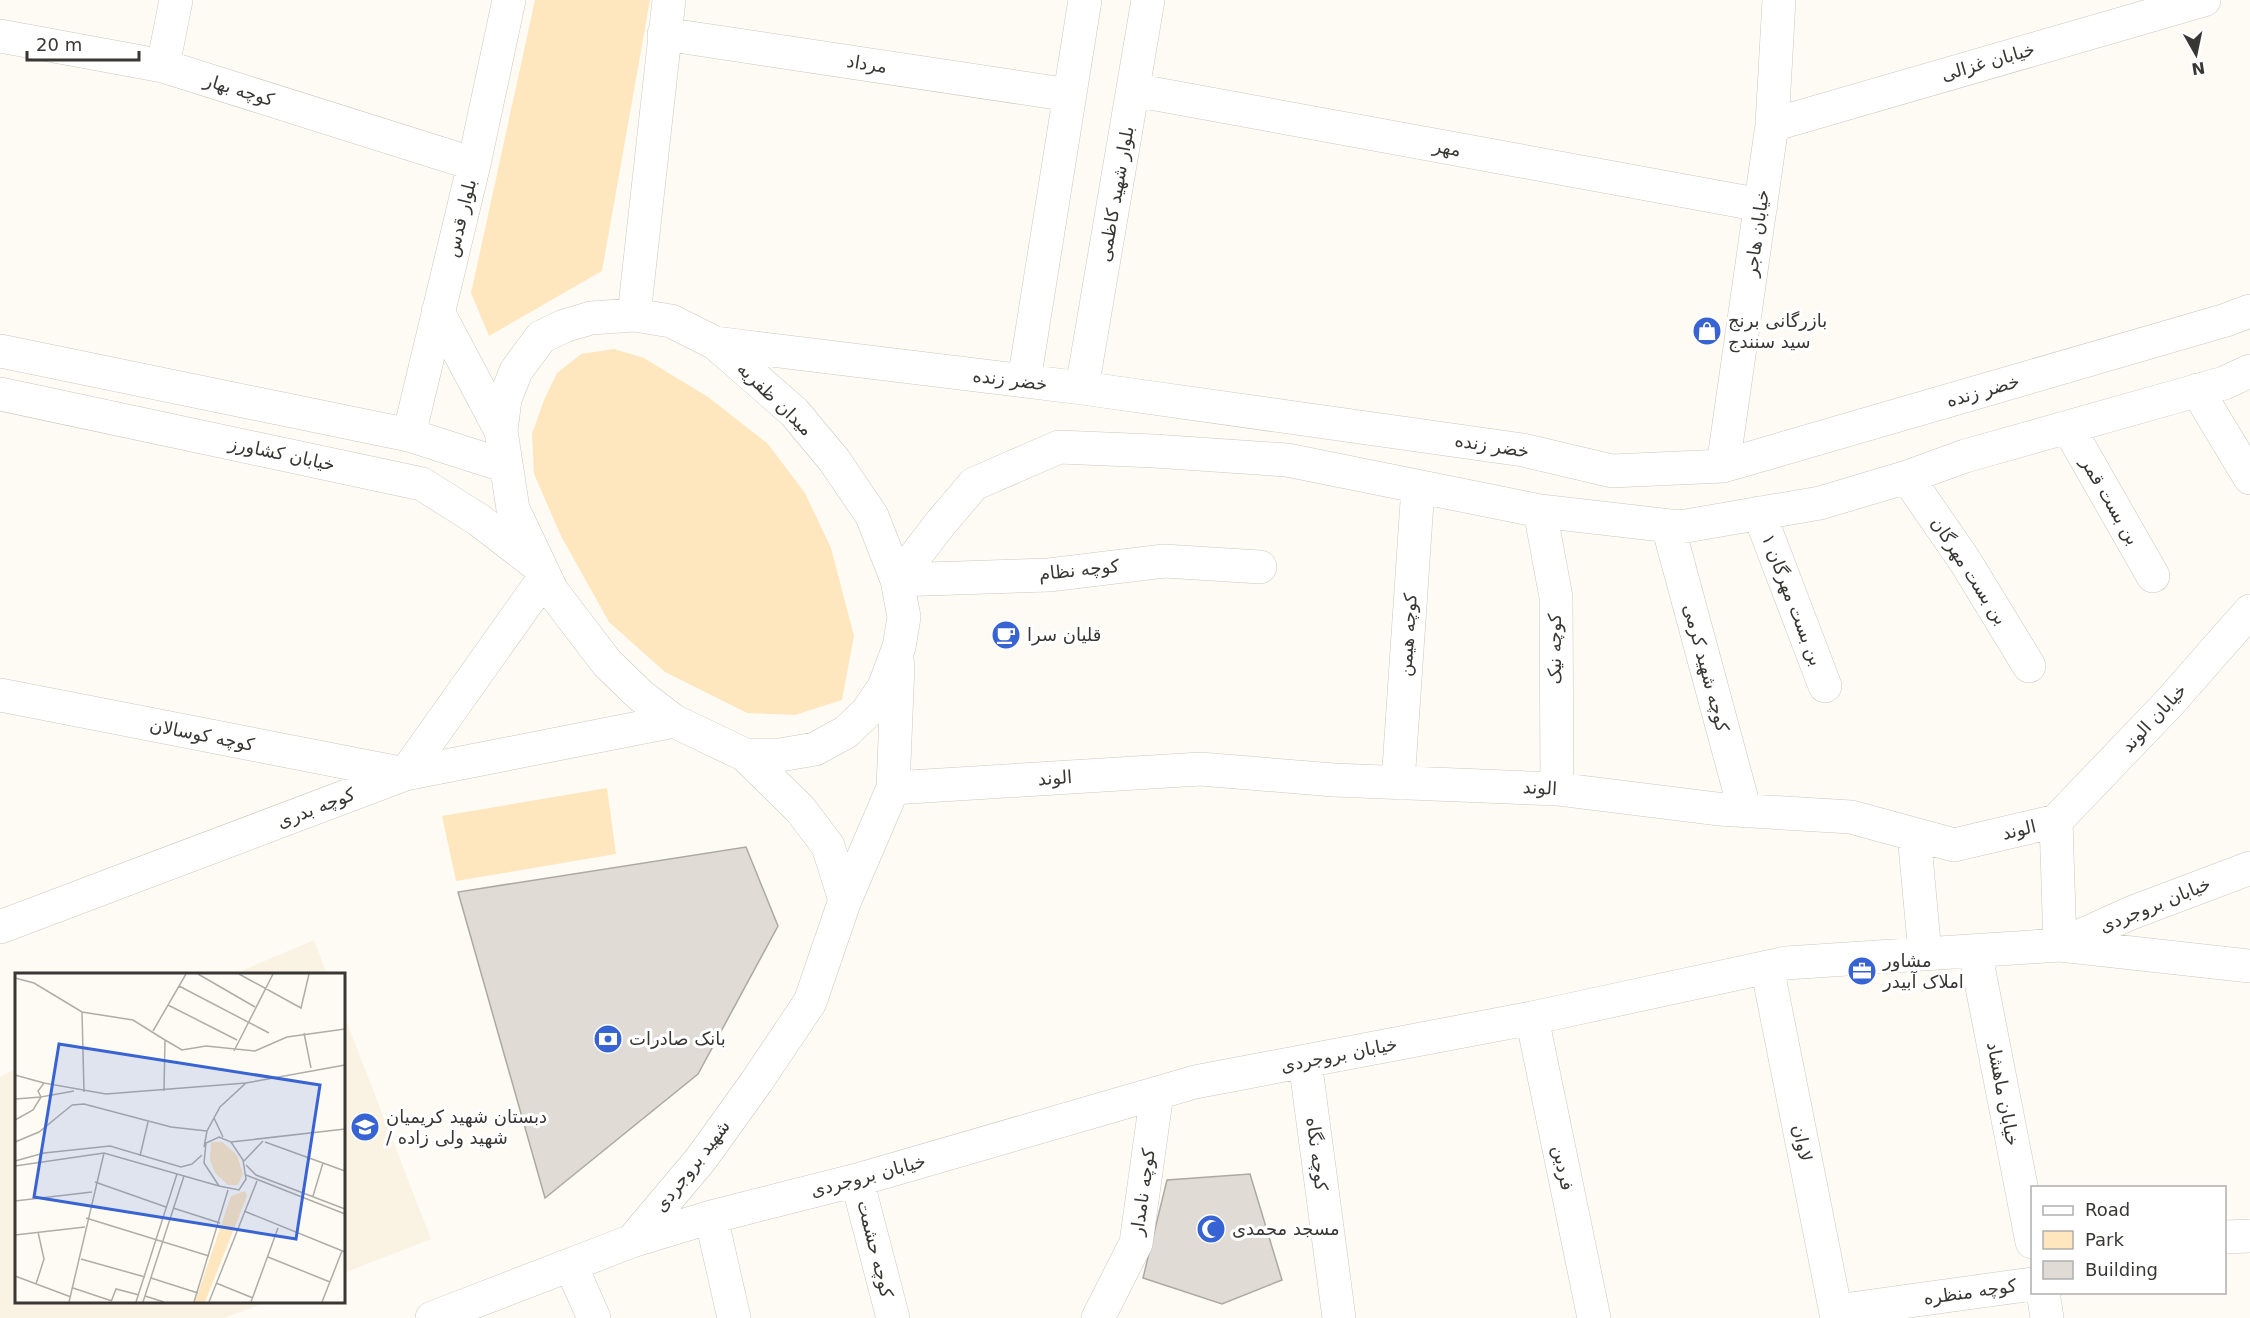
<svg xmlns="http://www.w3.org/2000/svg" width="2250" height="1318" font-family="'DejaVu Sans',Cairo,sans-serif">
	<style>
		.built { fill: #faf2e3 }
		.green { fill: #fee7bf }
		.building { fill: #e0dcd5; stroke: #ada9a2; stroke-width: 1.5 }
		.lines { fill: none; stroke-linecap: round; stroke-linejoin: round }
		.minor-casing { stroke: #ccc8c0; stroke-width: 34 }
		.minor { stroke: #fff; stroke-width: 33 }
		.labels { text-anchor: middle; stroke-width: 6; stroke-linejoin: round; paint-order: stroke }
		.street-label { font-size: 18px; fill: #393734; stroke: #fff }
		.poi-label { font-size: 18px; fill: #393734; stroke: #fff; text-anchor: start }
		.inset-road { fill: none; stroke: #afada8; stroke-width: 1.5 }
		.view { fill: #3863d3; fill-opacity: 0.15; stroke: #3863d3; stroke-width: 3 }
		.inset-edge { fill: none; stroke: #393734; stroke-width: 3 }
	</style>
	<rect width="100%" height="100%" fill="#fefbf5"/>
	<path class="built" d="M 314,940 L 327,974 L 234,974 Z
		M 344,1015 L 431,1239 L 344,1273 Z
		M 16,1069 L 16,1302 L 268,1302 L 224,1318 L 0,1318 L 0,1077 Z"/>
	<path class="green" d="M 535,0 L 650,0 L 602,271 L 489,336 L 471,293 Z
		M 614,349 L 644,358 L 708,397 L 768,444 L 805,493 L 831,548 L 854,636 L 842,700 L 795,715 L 747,713 L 665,672 L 609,622 L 561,536 L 534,474 L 532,434 L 544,400 L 557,373 L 581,354 Z
		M 607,788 L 616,854 L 456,881 L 442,816 Z"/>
	<path class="building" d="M 746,847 L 778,926 L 698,1074 L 545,1198 L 458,892 Z
		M 1250,1174 L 1282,1280 L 1222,1304 L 1143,1278 L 1167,1180 Z"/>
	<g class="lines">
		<g class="minor-casing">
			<path id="minor" d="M 664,34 L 1070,95
				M 0,36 L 163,66 L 474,164
				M 163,66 L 176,0
				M 1134,90 L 1761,205
				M 1772,125 L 2204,0
				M 438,312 L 501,431
				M 634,315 L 671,321 L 715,343 L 794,412 L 834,460 L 872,516 L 897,580 L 904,617 L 899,647 L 884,687 L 867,712 L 846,732 L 815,749 L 780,755 L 745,755 L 674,721 L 640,695 L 607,663 L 552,591 L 513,509 L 501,431 L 505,399 L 516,371 L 541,337 L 564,326 L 591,318 Z
				M 634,315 L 669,0
				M 715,343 L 1082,388 L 1523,450 L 1612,471 L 1723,466 L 2226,320 L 2250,311
				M 0,351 L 409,435 L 506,466
				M 1024,381 L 1085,0
				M 1082,388 L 1148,0
				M 2197,390 L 2250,478
				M 0,394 L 422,484 L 479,520 L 536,564
				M 2068,427 L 2153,576
				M 409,435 L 474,164 L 509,0
				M 1723,466 L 1772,125 L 1779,0
				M 1907,477 L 1965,561 L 2029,666
				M 1540,511 L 1556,597 L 1557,789
				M 1759,513 L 1825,686
				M 1668,526 L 1745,811
				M 897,580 L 940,524 L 974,484 L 1059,447 L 1154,451 L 1287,460 L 1540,511 L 1680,527 L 1820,503 L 1907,477 L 1965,456 L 2224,383 L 2250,371
				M 897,580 L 1049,575 L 1164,561 L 1260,567
				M 0,695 L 405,774
				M 745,755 L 800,809 L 828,846 L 845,900
				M 405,774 L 545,577
				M 1398,783 L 1418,487
				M 893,788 L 1200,769 L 1334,780 L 1557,789 L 1718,809 L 1851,817 L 1954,845 L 2056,821
				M 2056,821 L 2170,702 L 2250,611
				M 2056,821 L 2060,945
				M 1914,834 L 1925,954
				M 0,927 L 405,774 L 674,721
				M 2062,944 L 2131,913 L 2250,868
				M 1975,951 L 2032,1242
				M 1767,967 L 1837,1318
				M 1532,1018 L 1594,1318
				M 1305,1061 L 1339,1318
				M 857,1180 L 893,1318
				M 711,1217 L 734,1318
				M 2224,1237 L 2250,1236
				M 632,1241 L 711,1217 L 857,1180 L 1195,1082 L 1532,1018 L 1786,963 L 2060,945 L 2250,966
				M 571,1266 L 594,1318
				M 2043,1292 L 2047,1318
				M 1836,1311 L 2032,1284
				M 432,1318 L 632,1241 L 701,1159 L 757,1081 L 810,1002 L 845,900 L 893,788 L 898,665
				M 1098,1318 L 1136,1243 L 1157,1093"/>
		</g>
		<use href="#minor" class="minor"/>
	</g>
	<defs>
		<g id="shop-disc" transform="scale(1.5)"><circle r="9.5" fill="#3863d3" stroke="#fff"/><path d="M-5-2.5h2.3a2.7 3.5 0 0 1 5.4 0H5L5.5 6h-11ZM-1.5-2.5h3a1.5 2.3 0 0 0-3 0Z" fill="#fff"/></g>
		<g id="cafe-disc" transform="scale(1.5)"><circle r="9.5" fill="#3863d3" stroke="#fff"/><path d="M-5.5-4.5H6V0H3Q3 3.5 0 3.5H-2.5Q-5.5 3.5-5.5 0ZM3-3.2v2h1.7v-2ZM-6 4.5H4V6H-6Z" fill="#fff"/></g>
		<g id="office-disc" transform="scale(1.5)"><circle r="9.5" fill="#3863d3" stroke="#fff"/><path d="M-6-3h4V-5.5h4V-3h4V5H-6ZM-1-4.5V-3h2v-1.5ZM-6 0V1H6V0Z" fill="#fff"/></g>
		<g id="bank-disc" transform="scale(1.5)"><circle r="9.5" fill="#3863d3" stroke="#fff"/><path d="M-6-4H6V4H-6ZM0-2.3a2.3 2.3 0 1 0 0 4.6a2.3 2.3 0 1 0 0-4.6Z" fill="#fff"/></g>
		<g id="school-disc" transform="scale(1.5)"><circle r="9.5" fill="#3863d3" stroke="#fff"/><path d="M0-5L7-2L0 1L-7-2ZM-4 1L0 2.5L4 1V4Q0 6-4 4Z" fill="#fff"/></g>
		<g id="mosque-disc" transform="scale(1.5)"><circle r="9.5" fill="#3863d3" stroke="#fff"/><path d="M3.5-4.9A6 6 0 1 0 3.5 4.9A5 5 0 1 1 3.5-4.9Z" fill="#fff"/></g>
	</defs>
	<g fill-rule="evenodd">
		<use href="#shop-disc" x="1707" y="331"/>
		<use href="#cafe-disc" x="1006" y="635"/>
		<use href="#office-disc" x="1862" y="971"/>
		<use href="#bank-disc" x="608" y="1039"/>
		<use href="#school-disc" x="365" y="1127"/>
		<use href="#mosque-disc" x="1211" y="1229"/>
	</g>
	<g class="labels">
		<g class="street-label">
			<text transform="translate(1988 62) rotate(-16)" y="6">خیابان غزالی</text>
			<text transform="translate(867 64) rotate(9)" y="6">مرداد</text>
			<text transform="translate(239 90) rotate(17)" y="6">کوچه بهار</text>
			<text transform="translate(1447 148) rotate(10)" y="6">مهر</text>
			<text transform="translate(1116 194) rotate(-80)" y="6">بلوار شهید کاظمی</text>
			<text transform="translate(461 218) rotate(-76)" y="6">بلوار قدس</text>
			<text transform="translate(1757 233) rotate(-82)" y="6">خیابان هاجر</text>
			<text transform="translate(1010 380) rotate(7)" y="6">خضر زنده</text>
			<text transform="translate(1983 391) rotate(-16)" y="6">خضر زنده</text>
			<text transform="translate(775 399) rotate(44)" y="6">میدان ظفریه</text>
			<text transform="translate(1492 446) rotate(9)" y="6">خضر زنده</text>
			<text transform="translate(282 454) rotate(12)" y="6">خیابان کشاورز</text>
			<text transform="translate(2110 501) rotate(60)" y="6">بن بست قمر</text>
			<text transform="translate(1079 570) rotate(-6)" y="6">کوچه نظام</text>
			<text transform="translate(1969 571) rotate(57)" y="6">بن بست مهرگان</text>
			<text transform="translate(1792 600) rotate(69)" y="6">بن بست مهرگان ۱</text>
			<text transform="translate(1408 635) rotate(-86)" y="6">کوچه هیمن</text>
			<text transform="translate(1555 649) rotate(-90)" y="6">کوچه نیک</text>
			<text transform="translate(1706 668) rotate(75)" y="6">کوچه شهید کرمی</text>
			<text transform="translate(2154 718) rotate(-47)" y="6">خیابان الوند</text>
			<text transform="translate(202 735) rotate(11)" y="6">کوچه کوسالان</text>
			<text transform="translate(1055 778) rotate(-4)" y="6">الوند</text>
			<text transform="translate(1540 788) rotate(3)" y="6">الوند</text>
			<text transform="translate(316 808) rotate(-21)" y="6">کوچه بدری</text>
			<text transform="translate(2019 830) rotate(-13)" y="6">الوند</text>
			<text transform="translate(2155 905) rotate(-22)" y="6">خیابان بروجردی</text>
			<text transform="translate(1339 1055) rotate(-11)" y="6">خیابان بروجردی</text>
			<text transform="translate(2003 1094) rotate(79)" y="6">خیابان ماهشاد</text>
			<text transform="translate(1802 1143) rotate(79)" y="6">لاوان</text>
			<text transform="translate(1317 1154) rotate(83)" y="6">کوچه نگاه</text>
			<text transform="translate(692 1166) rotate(-52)" y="6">شهید بروجردی</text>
			<text transform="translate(1563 1168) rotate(78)" y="6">فردین</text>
			<text transform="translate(868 1176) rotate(-15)" y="6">خیابان بروجردی</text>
			<text transform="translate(1143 1192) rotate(-82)" y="6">کوچه نامدار</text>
			<text transform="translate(875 1249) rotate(76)" y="6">کوچه حشمت</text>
			<text transform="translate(1970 1292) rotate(-8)" y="6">کوچه منظره</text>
		</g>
		<g class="poi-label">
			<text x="1728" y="327">بازرگانی برنج<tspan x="1728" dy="21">سید سنندج</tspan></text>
			<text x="1027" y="641">قلیان سرا</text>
			<text x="1883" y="967">مشاور<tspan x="1883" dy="21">املاک آبیدر</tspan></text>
			<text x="629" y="1045">بانک صادرات</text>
			<text x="386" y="1123">دبستان شهید کریمیان<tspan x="386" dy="21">/ شهید ولی زاده</tspan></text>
			<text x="1232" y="1235">مسجد محمدی</text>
		</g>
	</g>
	<g transform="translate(15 973)">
		<rect width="330" height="330" fill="#fefbf5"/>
		<path d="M 196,169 L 207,169 L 222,182 L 228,201 L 223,212 L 213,212 L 200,200 L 195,187 ZM 230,218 L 232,223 L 190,329 L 180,329 L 216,223 Z" fill="#fee7bf"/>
		<path class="inset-road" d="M 183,1 L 240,34M 224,1 L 286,35 L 294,1M 0,5 L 19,10 L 67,39 L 118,47 L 150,67 L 149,118M 164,13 L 254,60M 153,32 L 222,67M 67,39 L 69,119M 138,58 L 171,1M 289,60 L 296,95M 150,67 L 167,77 L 191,73 L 240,78 L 272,64 L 330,56M 219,78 L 258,1M 0,102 L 29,110M 59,118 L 26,124 L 23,118 L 29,110 L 91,121 L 231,110M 0,126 L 26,124M 57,132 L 69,131 L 156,154 L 192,158M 199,145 L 208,164M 0,147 L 18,137 L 26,124M 204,164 L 216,169 L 228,187 L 231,206 L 224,217 L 204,213 L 189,190 L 191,170 ZM 0,169 L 24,159 L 57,132M 216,169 L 330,156M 250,169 L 330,198M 189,174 L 192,158 L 205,134 L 231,110 L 330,92M 125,183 L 133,149M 0,188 L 29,180 L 95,173 L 166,194 L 177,191 L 187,182M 228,189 L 248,168M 231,192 L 241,202 L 330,236M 0,193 L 89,180 L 204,213M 231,202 L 330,241M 80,209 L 151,234M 298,223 L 308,190M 0,228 L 77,219M 158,235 L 205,250M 229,238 L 330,279M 71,245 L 194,283M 0,262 L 70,254M 253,284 L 315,309M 66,286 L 130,304M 0,303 L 56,324M 136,305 L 183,320M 201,310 L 238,325M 21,311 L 29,286 L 23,259M 58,315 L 97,328M 130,323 L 149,329M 54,329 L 89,180M 96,329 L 101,316 L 124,322M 121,329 L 162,201M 128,329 L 169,203M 179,329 L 213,217M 194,329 L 242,208M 236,329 L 263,255M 307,329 L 327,278"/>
		<path class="view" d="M 44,71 L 305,112 L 281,266 L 19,224 Z"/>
		<rect width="330" height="330" class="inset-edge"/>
	</g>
	<rect x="2031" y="1186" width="195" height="108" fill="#ffffff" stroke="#b0afae" stroke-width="1.5"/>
	<rect x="2043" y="1206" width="30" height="9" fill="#ffffff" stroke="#b0afae" stroke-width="1.5"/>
	<text x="2085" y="1216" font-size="18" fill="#393734">Road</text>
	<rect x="2043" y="1231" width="30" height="18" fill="#fee7bf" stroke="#b0afae" stroke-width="1.5"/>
	<text x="2085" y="1246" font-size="18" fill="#393734">Park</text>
	<rect x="2043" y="1261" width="30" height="18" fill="#e0dcd5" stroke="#b0afae" stroke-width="1.5"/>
	<text x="2085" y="1276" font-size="18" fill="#393734">Building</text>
	<g transform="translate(2196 54) rotate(171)" stroke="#ffffff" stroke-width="4.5" paint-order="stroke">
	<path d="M0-4.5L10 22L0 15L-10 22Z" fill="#393734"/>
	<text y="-9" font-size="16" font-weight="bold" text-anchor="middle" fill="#393734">N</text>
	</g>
	<path d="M27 51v9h112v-9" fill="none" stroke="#393734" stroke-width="3"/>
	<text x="36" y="51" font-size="18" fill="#393734" stroke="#ffffff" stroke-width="4.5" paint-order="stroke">20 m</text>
</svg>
